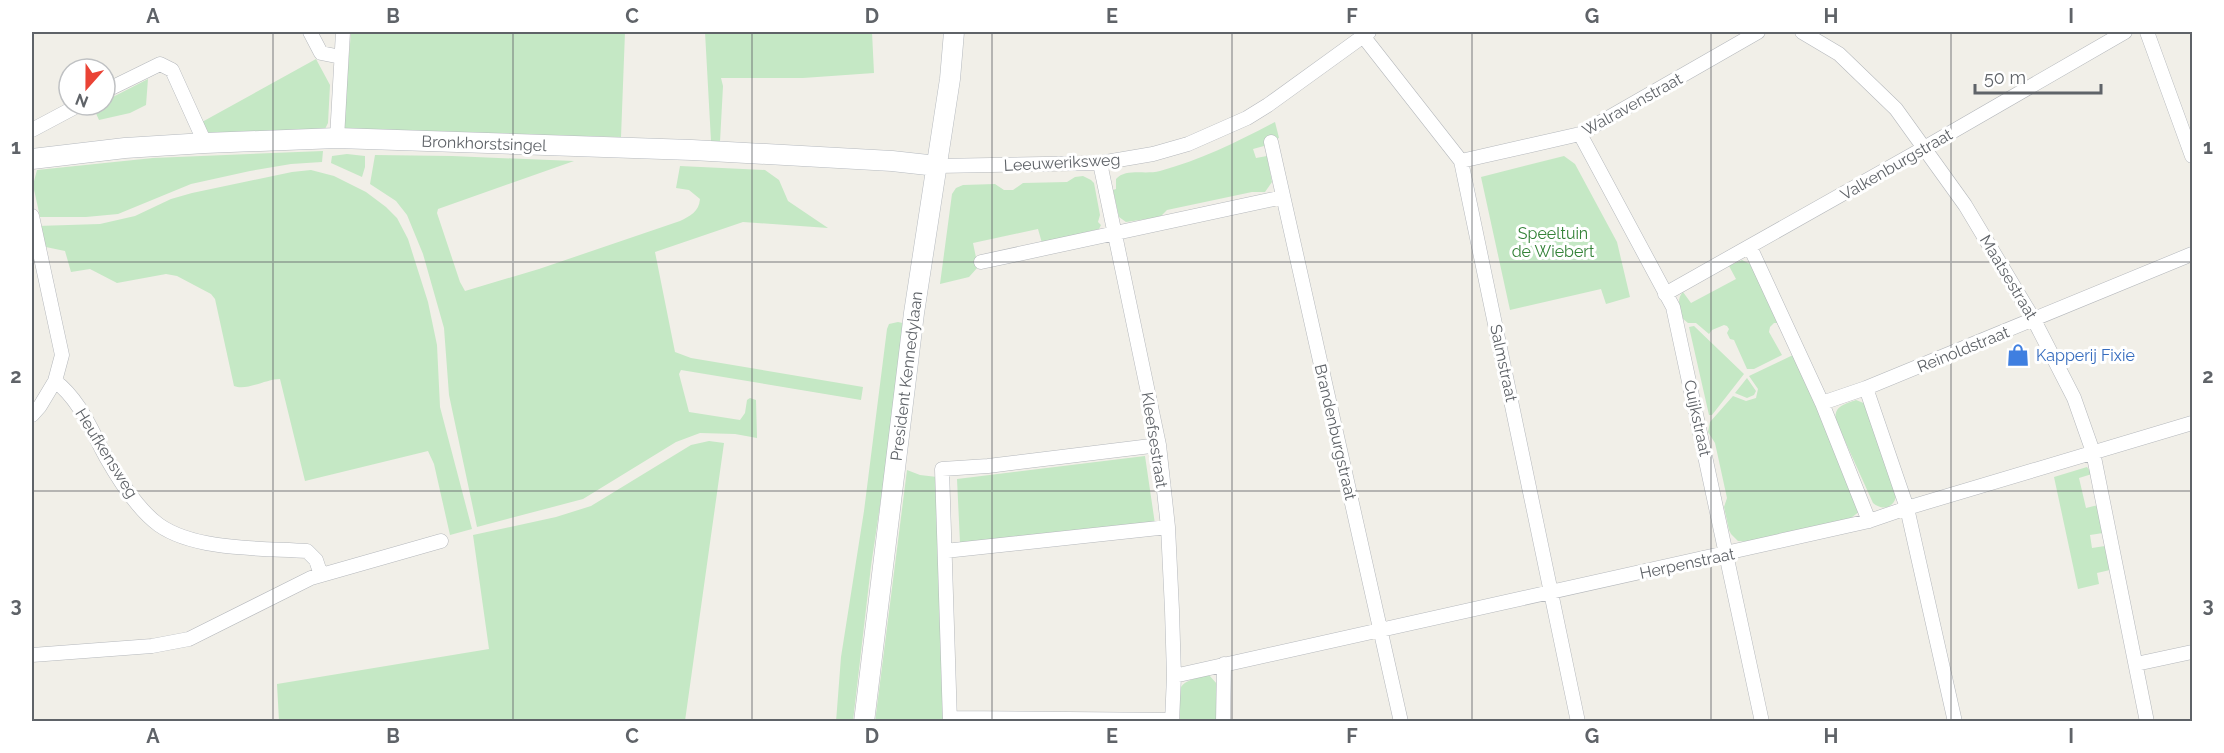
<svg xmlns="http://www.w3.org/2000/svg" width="2224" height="753" font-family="Raleway,sans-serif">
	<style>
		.green { fill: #c5e8c5 }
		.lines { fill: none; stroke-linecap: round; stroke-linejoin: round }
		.street-casing { stroke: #b5b8bc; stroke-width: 15 }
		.secondary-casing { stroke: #b6babf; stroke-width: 21 }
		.street { stroke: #fff; stroke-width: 14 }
		.secondary { stroke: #fff; stroke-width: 20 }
		.grid { fill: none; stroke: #5f6368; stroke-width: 1.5; stroke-opacity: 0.55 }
		.labels { text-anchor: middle; stroke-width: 6; stroke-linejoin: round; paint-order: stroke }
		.street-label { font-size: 16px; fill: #5f6368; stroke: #fff }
		.park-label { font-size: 16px; fill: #348238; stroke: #fff }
		.shop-label { font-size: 16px; fill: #366cbe; stroke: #fff; text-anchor: start }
		.neatline { fill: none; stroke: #5f6368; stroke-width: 2 }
		.grid-label { font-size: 20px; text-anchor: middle; font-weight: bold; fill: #5f6368 }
	</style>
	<rect width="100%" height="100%" fill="#f1efe8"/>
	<path class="green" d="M 351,32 L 625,32 L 621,137 L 347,131 L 343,128 Z
		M 705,32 L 872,32 L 874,73 L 803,78 L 721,78 L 723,86 L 720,142 L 711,141 Z
		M 316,59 L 330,85 L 328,123 L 324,131 L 210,135 L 202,122 Z
		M 148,79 L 146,105 L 130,113 L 99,120 L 93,107 L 105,105 L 105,101 Z
		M 1275,122 L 1279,138 L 1264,142 L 1264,146 L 1253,149 L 1256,158 L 1267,156 L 1272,182 L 1265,192 L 1252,192 L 1167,210 L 1160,217 L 1126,222 L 1119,217 L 1113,190 L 1116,189 L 1116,179 C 1126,168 1145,175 1160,171 C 1201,160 1237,142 1275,122 Z
		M 323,151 L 322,162 L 291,164 L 250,171 L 191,184 L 118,214 L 86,217 L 40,217 L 33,185 L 37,170 L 153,158 Z
		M 347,154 L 365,156 L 365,167 L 362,177 L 331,163 L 332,156 Z
		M 375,155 L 452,156 L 574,161 L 438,209 L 437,213 L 460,282 L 465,291 L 539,269 L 680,221 C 690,216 699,212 700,199 L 689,190 L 676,188 L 680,166 L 765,170 L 779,180 L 788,201 L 828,228 L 743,222 L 655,252 L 675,352 L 691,358 L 863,387 L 861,400 L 681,370 L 679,374 L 689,412 L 740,420 L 745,413 L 747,400 L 750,398 L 756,400 L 757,438 L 735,434 L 700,433 L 676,442 L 583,499 L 477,527 L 449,395 L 444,328 L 423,254 L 407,215 L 396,201 L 370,184 Z
		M 1564,156 L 1575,164 L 1617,242 L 1630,297 L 1606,304 L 1601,289 L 1510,310 L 1481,177 Z
		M 311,170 L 334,176 L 366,192 L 386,207 L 397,218 L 408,239 L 428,302 L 437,345 L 440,407 L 472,529 L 450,535 L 434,464 L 428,451 L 305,481 L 280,379 C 266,379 247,391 234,386 L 215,299 L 211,294 L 177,276 L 166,274 L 117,283 L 90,269 L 71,272 L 65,251 L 41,246 L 37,226 L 100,224 L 135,216 L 171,199 L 192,193 L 292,172 Z
		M 1083,176 L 1091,180 L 1094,183 L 1100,215 L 1098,222 L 1101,225 L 1099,229 L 1042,243 L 1038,229 L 973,243 L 978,267 L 969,277 L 940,284 L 952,194 L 956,188 L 963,185 L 995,184 L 1004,190 L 1013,190 L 1023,183 L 1067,182 L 1075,177 Z
		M 1742,260 L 1752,265 L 1778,323 L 1774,323 L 1770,327 L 1769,332 L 1782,355 L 1754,369 L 1747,369 L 1734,340 L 1730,339 L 1727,333 L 1729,329 L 1727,326 L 1724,325 L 1712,330 L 1709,334 L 1696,323 L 1688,323 L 1682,318 C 1680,309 1676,299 1683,292 L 1691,303 L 1736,279 L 1729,266 Z
		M 898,322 L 907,324 L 871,566 L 853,721 L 836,722 L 841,657 L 864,511 L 887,329 L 889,324 Z
		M 1694,326 L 1744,374 L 1712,415 L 1709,415 L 1689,327 Z
		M 1793,355 L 1859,500 L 1860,511 L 1851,518 L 1748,542 L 1738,541 L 1731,534 L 1729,530 L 1724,507 L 1727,498 L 1715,443 L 1708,432 L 1710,422 L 1733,396 L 1746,401 L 1756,398 L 1758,389 L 1749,376 Z
		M 1747,378 L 1756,391 L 1754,395 L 1747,398 L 1735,393 Z
		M 1856,400 L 1866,404 L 1896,496 C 1894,508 1882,511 1873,503 L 1836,421 C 1833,406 1845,404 1856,400 Z
		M 709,441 L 724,443 L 685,721 L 279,721 L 277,684 L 489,649 L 473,535 L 556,517 L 591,506 L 691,445 Z
		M 1145,456 L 1155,524 L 960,543 L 957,479 Z
		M 2087,467 L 2092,474 L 2079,478 L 2086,508 L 2098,505 L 2103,533 L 2090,535 L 2092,548 L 2105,546 L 2110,570 L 2097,573 L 2099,584 L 2078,589 L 2054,477 Z
		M 907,470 L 920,475 L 937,477 L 945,721 L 875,722 Z
		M 1209,675 L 1217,684 L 1217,721 L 1180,721 C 1179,688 1172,683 1209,675 Z"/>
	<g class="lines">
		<g class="street-casing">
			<path id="street" d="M 310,32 L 321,53 L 341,57
				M 1802,32 L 1839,54 L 1896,109 L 1965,205 L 2034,320 L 2074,398 L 2093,452 L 2147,722
				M 2147,32 L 2192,156
				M 1363,36 L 1461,161 L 1578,722
				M 105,91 L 160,64 L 172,70 L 205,143
				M 32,130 L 79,105
				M 1580,134 L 1673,307 L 1762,722
				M 337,138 L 343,32
				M 1271,142 L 1401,722
				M 1461,161 L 1580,134 L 1758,32
				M 1100,163 L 1159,445 L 1168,527 L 1172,610 L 1174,676 L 1172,722
				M 937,166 L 1100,163 L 1153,154 L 1188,144 L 1247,118 L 1268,105 L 1369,32
				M 32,216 L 62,355 L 55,381 L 40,406 L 32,415
				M 1750,247 L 1822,403 L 1869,521
				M 981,262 L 1283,197
				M 1665,294 L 1924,148 L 2125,32
				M 55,381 C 80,400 91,430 106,457 C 119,480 137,509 159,525 C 196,551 264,548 307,551 L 316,560 L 321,575
				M 1866,388 L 2192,254
				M 1822,403 L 1866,388 L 1907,508 L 1955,722
				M 945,551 L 1168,527
				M 32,655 L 152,646 L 189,639 L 311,578 L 441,541
				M 2136,664 L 2192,652
				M 1174,676 L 1869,521 L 1907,508 L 2192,423
				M 951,718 L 1172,720
				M 950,722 L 942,469 L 988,466 L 1159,445
				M 1223,722 L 1224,664"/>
		</g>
		<g class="secondary-casing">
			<path id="secondary" d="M 32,159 L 125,148 L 205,143 L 337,138 L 692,150 L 892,161 L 937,166
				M 864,722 L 914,313 L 950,79 L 954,32"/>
		</g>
		<use href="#street" class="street"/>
		<use href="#secondary" class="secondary"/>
	</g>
	<path class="grid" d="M 273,32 L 273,722M 513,32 L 513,722M 752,32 L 752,722M 992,32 L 992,722M 1232,32 L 1232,722M 1472,32 L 1472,722M 1711,32 L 1711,722M 1951,32 L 1951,722M 32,262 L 2192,262M 32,491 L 2192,491"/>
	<defs>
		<g id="shop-bare" transform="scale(1.8)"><path d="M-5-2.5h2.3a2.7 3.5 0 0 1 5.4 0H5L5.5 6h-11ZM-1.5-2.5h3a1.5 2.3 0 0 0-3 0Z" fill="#3f7fe0" stroke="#fff" stroke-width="2.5" paint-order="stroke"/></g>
	</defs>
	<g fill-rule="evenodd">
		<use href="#shop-bare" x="2018" y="355"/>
	</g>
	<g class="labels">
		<g class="street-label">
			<text transform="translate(1632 104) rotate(-29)" y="6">Walravenstraat</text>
			<text transform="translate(484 143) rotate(2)" y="6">Bronkhorstsingel</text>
			<text transform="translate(1062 162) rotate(-3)" y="6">Leeuweriksweg</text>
			<text transform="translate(1896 164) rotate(-30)" y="6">Valkenburgstraat</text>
			<text transform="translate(2009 277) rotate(59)" y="6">Maatsestraat</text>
			<text transform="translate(1963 349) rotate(-22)" y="6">Reinoldstraat</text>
			<text transform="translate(1504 363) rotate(78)" y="6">Salmstraat</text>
			<text transform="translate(906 376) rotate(-83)" y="6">President Kennedylaan</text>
			<text transform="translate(1698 418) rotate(78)" y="6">Cuijkstraat</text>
			<text transform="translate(1336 432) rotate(77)" y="6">Brandenburgstraat</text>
			<text transform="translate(1155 440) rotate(81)" y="6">Kleefsestraat</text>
			<text transform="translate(107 453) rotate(58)" y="6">Heufkensweg</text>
			<text transform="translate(1687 563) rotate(-12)" y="6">Herpenstraat</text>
		</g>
		<g class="park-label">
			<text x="1553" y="239">Speeltuin<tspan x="1553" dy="18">de Wiebert</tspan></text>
		</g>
		<g class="shop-label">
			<text x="2036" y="361">Kapperij Fixie</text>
		</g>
	</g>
	<rect width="2224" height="753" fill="none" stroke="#ffffff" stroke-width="66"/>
	<g transform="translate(87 87) rotate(201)"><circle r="28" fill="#ffffff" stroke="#bfc1c3" stroke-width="1.5"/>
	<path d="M0-4.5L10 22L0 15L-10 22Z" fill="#ea4335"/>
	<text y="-9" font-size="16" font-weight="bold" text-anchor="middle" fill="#5f6368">N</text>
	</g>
	<path d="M1975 84v9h126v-9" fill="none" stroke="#5f6368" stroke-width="3"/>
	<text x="1984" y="84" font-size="18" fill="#5f6368" stroke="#ffffff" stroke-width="4.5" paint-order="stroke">50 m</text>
	<rect x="33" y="33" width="2158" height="687" class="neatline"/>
	<g class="grid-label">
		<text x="153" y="23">A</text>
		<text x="393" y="23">B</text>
		<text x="632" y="23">C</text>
		<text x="872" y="23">D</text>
		<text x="1112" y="23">E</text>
		<text x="1352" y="23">F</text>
		<text x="1592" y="23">G</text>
		<text x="1831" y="23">H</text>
		<text x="2071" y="23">I</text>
		<text x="16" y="154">1</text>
		<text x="2208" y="154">1</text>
		<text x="16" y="383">2</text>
		<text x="2208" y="383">2</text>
		<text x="16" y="612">3</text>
		<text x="2208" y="612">3</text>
		<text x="153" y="743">A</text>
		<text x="393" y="743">B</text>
		<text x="632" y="743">C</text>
		<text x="872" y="743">D</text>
		<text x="1112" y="743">E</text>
		<text x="1352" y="743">F</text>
		<text x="1592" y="743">G</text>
		<text x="1831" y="743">H</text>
		<text x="2071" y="743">I</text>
	</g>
</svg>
